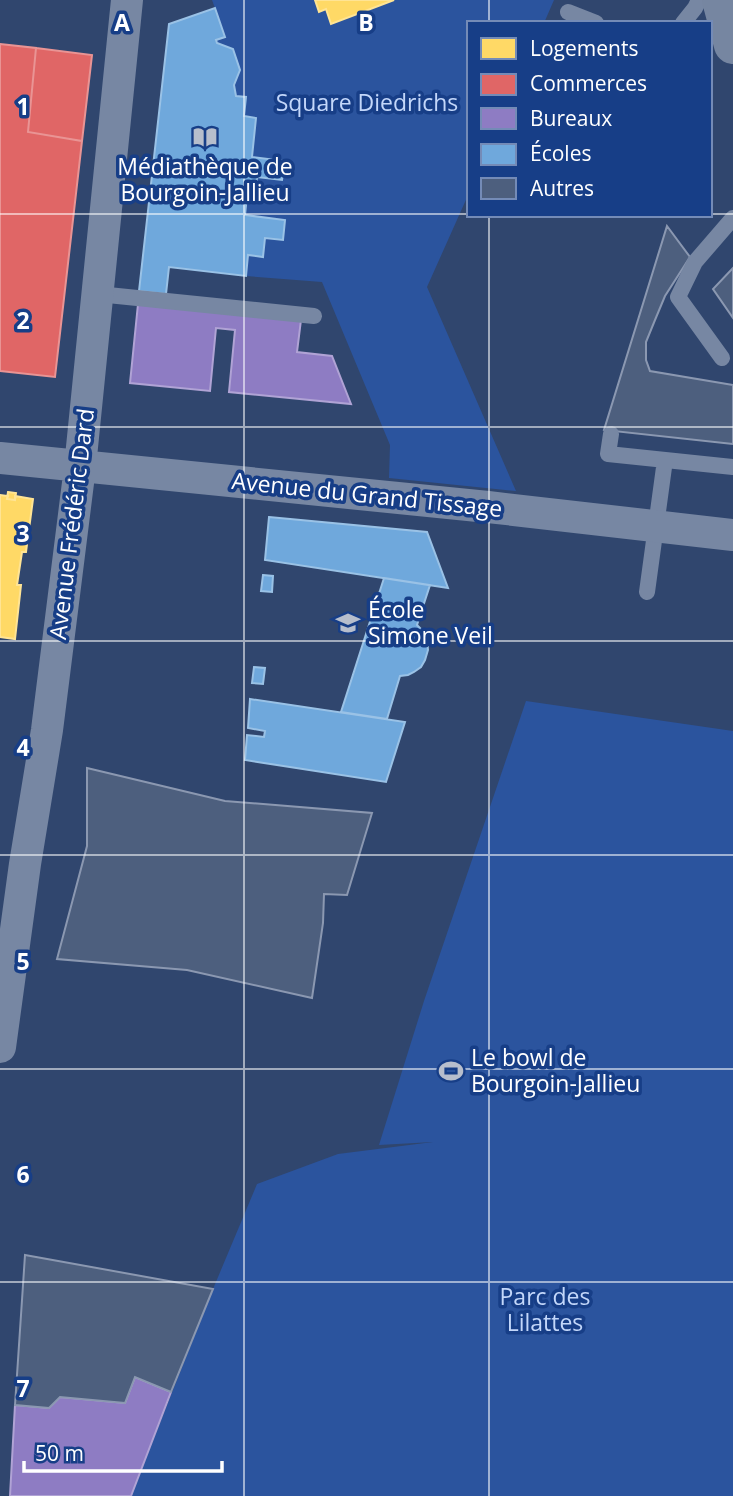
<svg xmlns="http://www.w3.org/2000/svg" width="733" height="1496" font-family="'Open Sans',sans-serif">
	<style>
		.green { fill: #2b549e }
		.homes { fill: #ffd966; stroke: #ffe494; stroke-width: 2 }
		.shops { fill: #e06666; stroke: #e99494; stroke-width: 2 }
		.offices { fill: #8e7cc3; stroke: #b0a3d5; stroke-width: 2 }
		.schools { fill: #6fa8dc; stroke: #9ac2e6; stroke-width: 2 }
		.building { fill: #4d5f7e; stroke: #8b98b1; stroke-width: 2 }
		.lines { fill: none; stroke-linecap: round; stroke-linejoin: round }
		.lane { stroke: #7787a3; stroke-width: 16 }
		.street { stroke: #7787a3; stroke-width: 32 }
		.primary { stroke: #7686a1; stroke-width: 38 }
		.grid { fill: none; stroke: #fff; stroke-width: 2; stroke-opacity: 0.55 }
		.labels { text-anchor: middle; stroke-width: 7; stroke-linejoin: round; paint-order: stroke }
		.park-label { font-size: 23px; fill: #c3d7fa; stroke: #173e87 }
		.poi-label { font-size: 23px; fill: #fff; stroke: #173e87; text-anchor: start }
		.street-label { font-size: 23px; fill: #fff; stroke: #173e87 }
		.grid-label { font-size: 23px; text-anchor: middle; font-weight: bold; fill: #fff; stroke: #173e87; stroke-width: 7; stroke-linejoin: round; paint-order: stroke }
	</style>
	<rect width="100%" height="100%" fill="#30466e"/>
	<path class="green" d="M 212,0 L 554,0 L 544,23 L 469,23 L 469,193 L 427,287 L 516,491 L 389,478 L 390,445 L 322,282 L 246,276 L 248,255 L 263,257 L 265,238 L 283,239 L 285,220 L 245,215 L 247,196 L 255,197 L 257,177 L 282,180 L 284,161 L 252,157 L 256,118 L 244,116 L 246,97 L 236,96 L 234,85 L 240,70 L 217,43 L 216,40 L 225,36 Z
		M 526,701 L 733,731 L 733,1496 L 131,1496 L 213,1289 L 257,1184 L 338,1154 L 433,1142 L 379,1145 L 424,1001 Z"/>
	<path class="homes" d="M 315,0 L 394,0 L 331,24 L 326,9 L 319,12 Z
		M 8,492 L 16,493 L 15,500 L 7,499 Z
		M 0,495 L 8,496 L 7,499 L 15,500 L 15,496 L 33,499 L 26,552 L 22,552 L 17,585 L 21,585 L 15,639 L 0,637 Z"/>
	<path class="shops" d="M 0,44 L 36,48 L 28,132 L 82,141 L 55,377 L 0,371 Z
		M 36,48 L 92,55 L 82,141 L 28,132 Z"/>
	<path class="offices" d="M 138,304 L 301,320 L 297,352 L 332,356 L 351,404 L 229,392 L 235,330 L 216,328 L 210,391 L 130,383 Z
		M 135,1377 L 171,1392 L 131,1496 L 10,1496 L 15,1405 L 49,1408 L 60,1397 L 125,1403 Z"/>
	<path class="schools" d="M 215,8 L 225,37 L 216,40 L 217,43 L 233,49 L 240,70 L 234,85 L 236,96 L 246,97 L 244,116 L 256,118 L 252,157 L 285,161 L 282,180 L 257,177 L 255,197 L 247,196 L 245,215 L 285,220 L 283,240 L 265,238 L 263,257 L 248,255 L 246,276 L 169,267 L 166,294 L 139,291 L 169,24 Z
		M 269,517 L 427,532 L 448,588 L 265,560 Z
		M 263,575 L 273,576 L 272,592 L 261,591 Z
		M 384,578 L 430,585 L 417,625 L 423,631 L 427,640 L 428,650 L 425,660 L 421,667 L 414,672 L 408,675 L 400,676 L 387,719 L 341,712 Z
		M 254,667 L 265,668 L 263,684 L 252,683 Z
		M 250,699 L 405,722 L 386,782 L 245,760 L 247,735 L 264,737 L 265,731 L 248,728 Z"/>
	<path class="building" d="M 667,226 L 690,257 L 665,296 L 655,320 L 646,342 L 646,360 L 650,371 L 733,385 L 733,444 L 604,430 Z
		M 733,268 L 733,318 L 713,289 Z
		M 87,768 L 225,801 L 372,813 L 347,895 L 324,894 L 323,923 L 312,998 L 187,970 L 57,959 L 87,846 Z
		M 25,1255 L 213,1289 L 171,1392 L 135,1377 L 125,1403 L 60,1397 L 49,1408 L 15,1405 Z"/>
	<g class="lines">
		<path class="lane" d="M 568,12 L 596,23
			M 683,23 L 695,8 L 699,0
			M 98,294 L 314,316
			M 722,358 L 678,297 L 695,262 L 733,218
			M 611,434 L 608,454 L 733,467
			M 647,592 L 665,460"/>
		<path class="street" d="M 0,458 L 488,507 L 733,535
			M 0,1047 L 25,864 L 47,730 L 80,467 L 127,0"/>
		<path class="primary" d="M 721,0 L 733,45"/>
	</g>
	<path class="grid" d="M 244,0 L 244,1496M 489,0 L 489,23M 0,214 L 469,214M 710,214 L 733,214M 489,215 L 489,1496M 0,427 L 733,427M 0,641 L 733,641M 0,855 L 733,855M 0,1069 L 733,1069M 0,1282 L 733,1282"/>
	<defs>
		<g id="library-bare" transform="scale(1.89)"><path d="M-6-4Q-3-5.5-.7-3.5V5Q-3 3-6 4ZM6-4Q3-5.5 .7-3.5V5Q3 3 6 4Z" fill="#b7becc" stroke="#173e87" stroke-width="2.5" paint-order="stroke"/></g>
		<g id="school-bare" transform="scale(1.89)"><path d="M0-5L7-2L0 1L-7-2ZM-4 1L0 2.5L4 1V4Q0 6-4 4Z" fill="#b7becc" stroke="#173e87" stroke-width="2.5" paint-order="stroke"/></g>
		<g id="stadium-bare" transform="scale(1.89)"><path d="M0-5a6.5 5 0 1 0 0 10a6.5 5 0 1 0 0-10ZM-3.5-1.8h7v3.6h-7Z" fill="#b7becc" stroke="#173e87" stroke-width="2.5" paint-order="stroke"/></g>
	</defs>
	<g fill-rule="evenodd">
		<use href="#library-bare" x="205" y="137"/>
		<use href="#school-bare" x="348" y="623"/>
		<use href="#stadium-bare" x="451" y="1071"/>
	</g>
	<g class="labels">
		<g class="park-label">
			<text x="367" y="111">Square Diedrichs</text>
			<text x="545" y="1305">Parc des<tspan x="545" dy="26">Lilattes</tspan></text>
		</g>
		<g class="poi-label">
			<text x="205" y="175" text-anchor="middle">Médiathèque de<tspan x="205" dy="26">Bourgoin-Jallieu</tspan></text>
			<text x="368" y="618">École<tspan x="368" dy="26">Simone Veil</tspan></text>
			<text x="471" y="1066">Le bowl de<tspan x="471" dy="26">Bourgoin-Jallieu</tspan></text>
		</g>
		<g class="street-label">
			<text transform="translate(367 495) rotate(6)" y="8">Avenue du Grand Tissage</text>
			<text transform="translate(72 524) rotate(-83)" y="8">Avenue Frédéric Dard</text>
		</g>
	</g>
	<g class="grid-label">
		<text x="122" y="31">A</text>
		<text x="366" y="31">B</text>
		<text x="23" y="115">1</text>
		<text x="23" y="329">2</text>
		<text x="23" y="542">3</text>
		<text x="23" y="756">4</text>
		<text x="23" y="970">5</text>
		<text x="23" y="1183">6</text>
		<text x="23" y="1397">7</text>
	</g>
	<rect x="467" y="21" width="245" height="196" fill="#173e87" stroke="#748bb7" stroke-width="2"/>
	<rect x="481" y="38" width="35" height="21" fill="#ffd966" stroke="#748bb7" stroke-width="2"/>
	<text x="530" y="56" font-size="21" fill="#ffffff">Logements</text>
	<rect x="481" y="74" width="35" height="21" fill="#e06666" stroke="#748bb7" stroke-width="2"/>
	<text x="530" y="91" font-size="21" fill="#ffffff">Commerces</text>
	<rect x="481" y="108" width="35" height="21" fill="#8e7cc3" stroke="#748bb7" stroke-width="2"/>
	<text x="530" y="126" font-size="21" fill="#ffffff">Bureaux</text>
	<rect x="481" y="144" width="35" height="21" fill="#6fa8dc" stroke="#748bb7" stroke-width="2"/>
	<text x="530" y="161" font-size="21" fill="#ffffff">Écoles</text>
	<rect x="481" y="178" width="35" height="21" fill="#4d5f7e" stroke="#748bb7" stroke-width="2"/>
	<text x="530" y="196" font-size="21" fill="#ffffff">Autres</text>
	<path d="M24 1461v10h198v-10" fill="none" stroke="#ffffff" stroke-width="3.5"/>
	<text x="35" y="1461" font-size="21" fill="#ffffff" stroke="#173e87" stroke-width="5" paint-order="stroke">50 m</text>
</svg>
